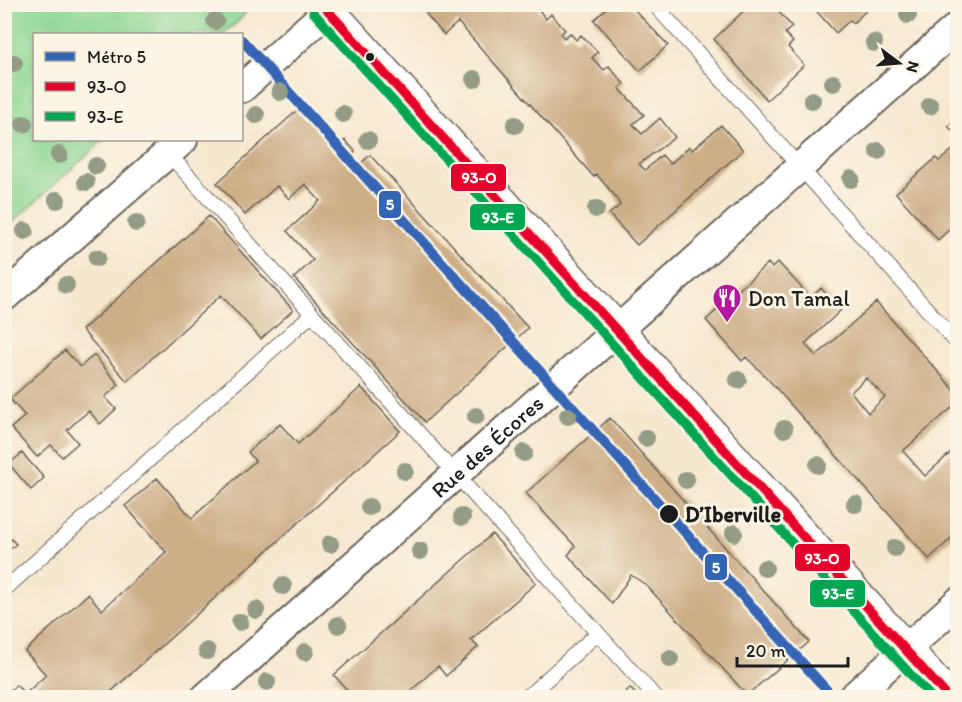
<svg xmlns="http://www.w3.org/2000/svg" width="962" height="702" font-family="Itim,sans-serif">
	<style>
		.green { fill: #88d593; stroke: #527858; stroke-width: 1.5 }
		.building { fill: #cdae87; fill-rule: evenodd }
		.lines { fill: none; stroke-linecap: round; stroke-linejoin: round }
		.service-casing { stroke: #68635b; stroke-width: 16 }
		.minor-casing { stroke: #68635b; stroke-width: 32 }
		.secondary-casing { stroke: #68635b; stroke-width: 36 }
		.service { stroke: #fff; stroke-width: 14 }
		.minor { stroke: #fff; stroke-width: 28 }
		.secondary { stroke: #fff; stroke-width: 33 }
		.bus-1-casing { stroke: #fcf5e5; stroke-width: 14 }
		.bus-2-casing { stroke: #fcf5e5; stroke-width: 14 }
		.bus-1 { stroke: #e4002b; stroke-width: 9 }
		.bus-2 { stroke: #00a651; stroke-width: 9 }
		.metro-1-casing { stroke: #fcf5e5; stroke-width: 15 }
		.metro-1 { stroke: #3465b4; stroke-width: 10 }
		.tree { fill: #939c84 }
		.bus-dot { fill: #1c1c1c; stroke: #fcf5e5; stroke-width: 2 }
		.labels { text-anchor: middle; stroke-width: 6; stroke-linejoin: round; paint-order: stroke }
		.poi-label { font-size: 22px; fill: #1c1c1c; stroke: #fcf5e5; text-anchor: start }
		.street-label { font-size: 22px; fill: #1c1c1c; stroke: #fcf5e5 }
		.stop-label { font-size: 22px; font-weight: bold; fill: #1c1c1c; stroke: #fcf5e5; text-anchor: start }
		.line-badge { stroke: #fcf5e5; stroke-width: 2 }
		.badge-label { font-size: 16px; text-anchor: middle; font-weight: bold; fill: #fff }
	</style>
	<rect width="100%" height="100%" fill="#fcf5e5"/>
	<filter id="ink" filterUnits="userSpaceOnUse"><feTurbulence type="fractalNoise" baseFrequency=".0167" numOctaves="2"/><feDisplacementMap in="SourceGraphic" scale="12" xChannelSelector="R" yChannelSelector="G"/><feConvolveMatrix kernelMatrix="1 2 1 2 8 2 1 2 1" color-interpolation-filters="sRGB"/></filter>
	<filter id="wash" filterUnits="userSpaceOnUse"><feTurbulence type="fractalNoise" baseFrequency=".008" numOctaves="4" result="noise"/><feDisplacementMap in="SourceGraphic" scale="24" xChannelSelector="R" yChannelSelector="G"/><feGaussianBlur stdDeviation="1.35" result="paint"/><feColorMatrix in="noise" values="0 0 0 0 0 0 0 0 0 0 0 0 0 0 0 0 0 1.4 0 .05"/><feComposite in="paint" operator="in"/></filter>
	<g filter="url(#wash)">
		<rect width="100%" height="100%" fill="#f6e8cf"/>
		<path class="green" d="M 5,4 L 248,4 C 248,17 231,27 222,34 L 34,34 L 34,140 L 104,140 L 5,229 Z"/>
		<g id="blocks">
			<path class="building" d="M 435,4 L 542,4 L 538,9 L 546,19 L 551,14 L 565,30 L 561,34 L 564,38 L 570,33 L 576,40 L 581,35 L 598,52 L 592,58 L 604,70 L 609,66 L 624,84 L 619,88 L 644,115 L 633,124 L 642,134 L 660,118 L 675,137 L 639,164 L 645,170 L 662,155 L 670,164 L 689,147 L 692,150 L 721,125 L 743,150 L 637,245 L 609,214 L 620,205 L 615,196 L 596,174 L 594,177 L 458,22 L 444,35 L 426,14 Z
				M 611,4 L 629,4 L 668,45 L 640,71 L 594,20 Z
				M 751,4 L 772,4 L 792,27 L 785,33 L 793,42 L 788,47 L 804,65 L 767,100 L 714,39 Z
				M 810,4 L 873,4 L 853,23 L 850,20 L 836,33 Z
				M 304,104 L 340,145 L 345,140 L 355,151 L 351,156 L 359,165 L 370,155 L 528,328 L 425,422 L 294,278 L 313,260 L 287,231 L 320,201 L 305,184 L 289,199 L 277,186 L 245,215 L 217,183 Z
				M 957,118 L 957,136 L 948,126 Z
				M 955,148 L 957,151 L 957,222 L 938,240 L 896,193 L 936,158 L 939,161 Z
				M 209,216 L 293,310 L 261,339 L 221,295 L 127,381 L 82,330 Z
				M 778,262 L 811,298 L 821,288 L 841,310 L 805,344 L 816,356 L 876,302 L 957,393 L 957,403 L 903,451 L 925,476 L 957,447 L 957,533 L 929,559 L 767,378 L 746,357 L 742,361 L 706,320 L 768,263 L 772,268 ZM 866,378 L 885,397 L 868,413 L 851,392 Z
				M 65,350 L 80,367 L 94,355 L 119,385 L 105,397 L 116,409 L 100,424 L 89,411 L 78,420 L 67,430 L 78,443 L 62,457 L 51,445 L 37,457 L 11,428 L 25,416 L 10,399 Z
				M 361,387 L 400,431 L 104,698 L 8,698 L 5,695 L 16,685 L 25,694 L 46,675 L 25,651 L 88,594 L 102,610 L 166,552 L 125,506 L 157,478 L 192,518 L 255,461 L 248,452 L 280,424 L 298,444 Z
				M 610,418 L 809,642 L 747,695 L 646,585 L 631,575 L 612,604 L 568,555 L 575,546 L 526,493 Z
				M 22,453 L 44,478 L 31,490 L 9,464 Z
				M 4,532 L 16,544 L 4,554 Z
				M 492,534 L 536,583 L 471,640 L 478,647 L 446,676 L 438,666 L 403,698 L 354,698 L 334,675 Z
				M 630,688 L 639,698 L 619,698 Z"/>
		</g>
	</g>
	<g filter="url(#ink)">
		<use href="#blocks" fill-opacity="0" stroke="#68635b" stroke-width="1.5"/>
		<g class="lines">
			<g class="service-casing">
				<path id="service" d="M 654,4 L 958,344
					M 168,153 L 656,698
					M 4,590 L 312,314
					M 526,698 L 598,633"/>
			</g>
			<g class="minor-casing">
				<g id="minor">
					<path d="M 242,88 L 335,4"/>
					<path d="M 4,297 L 183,140"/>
					<path id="s1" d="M 205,698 L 958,26"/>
					<path d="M 852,698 L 958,602"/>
				</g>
			</g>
			<g class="secondary-casing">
				<path id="secondary" d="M 322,4 L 949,698"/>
			</g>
			<use href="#service" class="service"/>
			<use href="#minor" class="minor"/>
			<use href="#secondary" class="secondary"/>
			<g class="bus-1-casing">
				<path id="bus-1" d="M 322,4 L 949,698"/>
			</g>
			<g class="bus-2-casing">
				<path id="bus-2" d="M 313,12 L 932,698"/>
			</g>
			<use href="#bus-1" class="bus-1"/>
			<use href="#bus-2" class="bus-2"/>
			<g class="metro-1-casing">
				<path id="metro-1" d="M 242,40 L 834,698"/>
			</g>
			<use href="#metro-1" class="metro-1"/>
		</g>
		<g class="tree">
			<circle cx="908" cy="15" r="9"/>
			<circle cx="215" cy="21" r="9"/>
			<circle cx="874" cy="43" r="9"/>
			<circle cx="14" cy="63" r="9"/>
			<circle cx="474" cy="79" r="9"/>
			<circle cx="833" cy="83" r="9"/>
			<circle cx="280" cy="92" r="9"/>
			<circle cx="812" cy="100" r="9"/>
			<circle cx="930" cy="106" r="9"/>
			<circle cx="343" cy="114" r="9"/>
			<circle cx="256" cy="115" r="9"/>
			<circle cx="24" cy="124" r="9"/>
			<circle cx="515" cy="125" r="9"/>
			<circle cx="368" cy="140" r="9"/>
			<circle cx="878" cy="151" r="9"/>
			<circle cx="59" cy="155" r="9"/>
			<circle cx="96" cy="166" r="9"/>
			<circle cx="851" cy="179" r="9"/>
			<circle cx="86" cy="182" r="9"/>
			<circle cx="57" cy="200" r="9"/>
			<circle cx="596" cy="209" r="9"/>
			<circle cx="136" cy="223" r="9"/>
			<circle cx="25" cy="231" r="9"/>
			<circle cx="97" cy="258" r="9"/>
			<circle cx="66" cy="285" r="9"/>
			<circle cx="738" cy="380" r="9"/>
			<circle cx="476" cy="416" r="9"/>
			<circle cx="568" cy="416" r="9"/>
			<circle cx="784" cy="429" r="9"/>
			<circle cx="646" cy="438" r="9"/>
			<circle cx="524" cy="453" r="9"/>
			<circle cx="818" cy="465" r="9"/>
			<circle cx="405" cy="471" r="9"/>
			<circle cx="686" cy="480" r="9"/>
			<circle cx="855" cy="504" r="9"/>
			<circle cx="369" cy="507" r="9"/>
			<circle cx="462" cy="517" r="9"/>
			<circle cx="734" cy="533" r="9"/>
			<circle cx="330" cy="544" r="9"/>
			<circle cx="895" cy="548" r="9"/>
			<circle cx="420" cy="551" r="9"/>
			<circle cx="765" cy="568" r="9"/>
			<circle cx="283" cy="586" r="9"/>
			<circle cx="256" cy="610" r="9"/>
			<circle cx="240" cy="622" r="9"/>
			<circle cx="338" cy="625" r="9"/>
			<circle cx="207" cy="651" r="9"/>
			<circle cx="305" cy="652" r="9"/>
			<circle cx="670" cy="659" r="9"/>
			<circle cx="267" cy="682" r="9"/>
		</g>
	</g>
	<defs>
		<g id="restaurant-pin" transform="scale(1.5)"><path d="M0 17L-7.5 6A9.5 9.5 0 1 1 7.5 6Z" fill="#b5179e" stroke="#fcf5e5"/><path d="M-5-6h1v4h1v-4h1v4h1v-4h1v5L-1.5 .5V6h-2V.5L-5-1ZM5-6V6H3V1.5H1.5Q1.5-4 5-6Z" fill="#fff"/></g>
	</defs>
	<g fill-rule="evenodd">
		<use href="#restaurant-pin" x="727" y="298"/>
	</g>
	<g class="bus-dot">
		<circle cx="370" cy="57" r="5"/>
		<circle cx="669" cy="514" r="10"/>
	</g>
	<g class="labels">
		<g class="poi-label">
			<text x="748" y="306">Don Tamal</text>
		</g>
		<g class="street-label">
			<text dy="8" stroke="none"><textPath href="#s1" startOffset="378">Rue des Écores</textPath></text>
		</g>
		<g class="stop-label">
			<text x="685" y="522">D’Iberville</text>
		</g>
	</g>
	<g class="line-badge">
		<rect x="450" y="163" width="57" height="29" rx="6" fill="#e4002b"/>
		<rect x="378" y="190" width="24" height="29" rx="6" fill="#3465b4"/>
		<rect x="469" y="203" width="57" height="28" rx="6" fill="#00a651"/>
		<rect x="794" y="543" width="57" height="29" rx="6" fill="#e4002b"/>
		<rect x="704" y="553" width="24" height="28" rx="6" fill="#3465b4"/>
		<rect x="809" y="579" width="57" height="29" rx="6" fill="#00a651"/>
	</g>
	<g class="badge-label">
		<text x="479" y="183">93-O</text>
		<text x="390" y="210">5</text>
		<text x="498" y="223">93-E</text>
		<text x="822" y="564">93-O</text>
		<text x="716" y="573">5</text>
		<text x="838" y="599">93-E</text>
	</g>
	<rect width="962" height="702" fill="none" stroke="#fcf5e5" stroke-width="24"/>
	<rect x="33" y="33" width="210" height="108" fill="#fcf5e5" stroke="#a29e95" stroke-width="1.5"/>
	<rect x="45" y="52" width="30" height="9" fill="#3465b4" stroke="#a29e95" stroke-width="1.5"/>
	<text x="87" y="63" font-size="18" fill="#1c1c1c">Métro 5</text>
	<rect x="45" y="82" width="30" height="9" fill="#e4002b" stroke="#a29e95" stroke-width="1.5"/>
	<text x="87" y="93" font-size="18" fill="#1c1c1c">93-O</text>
	<rect x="45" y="112" width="30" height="9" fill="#00a651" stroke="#a29e95" stroke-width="1.5"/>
	<text x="87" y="123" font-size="18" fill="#1c1c1c">93-E</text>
	<g transform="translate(899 63) rotate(106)" stroke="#fcf5e5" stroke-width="4.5" paint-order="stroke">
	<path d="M0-4.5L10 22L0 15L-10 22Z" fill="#1c1c1c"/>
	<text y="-9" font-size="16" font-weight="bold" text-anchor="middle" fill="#1c1c1c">N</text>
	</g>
	<path d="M737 657v9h111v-9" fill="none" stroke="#1c1c1c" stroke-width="3"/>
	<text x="746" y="657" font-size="18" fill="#1c1c1c" stroke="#fcf5e5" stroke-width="4.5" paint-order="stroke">20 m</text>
</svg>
